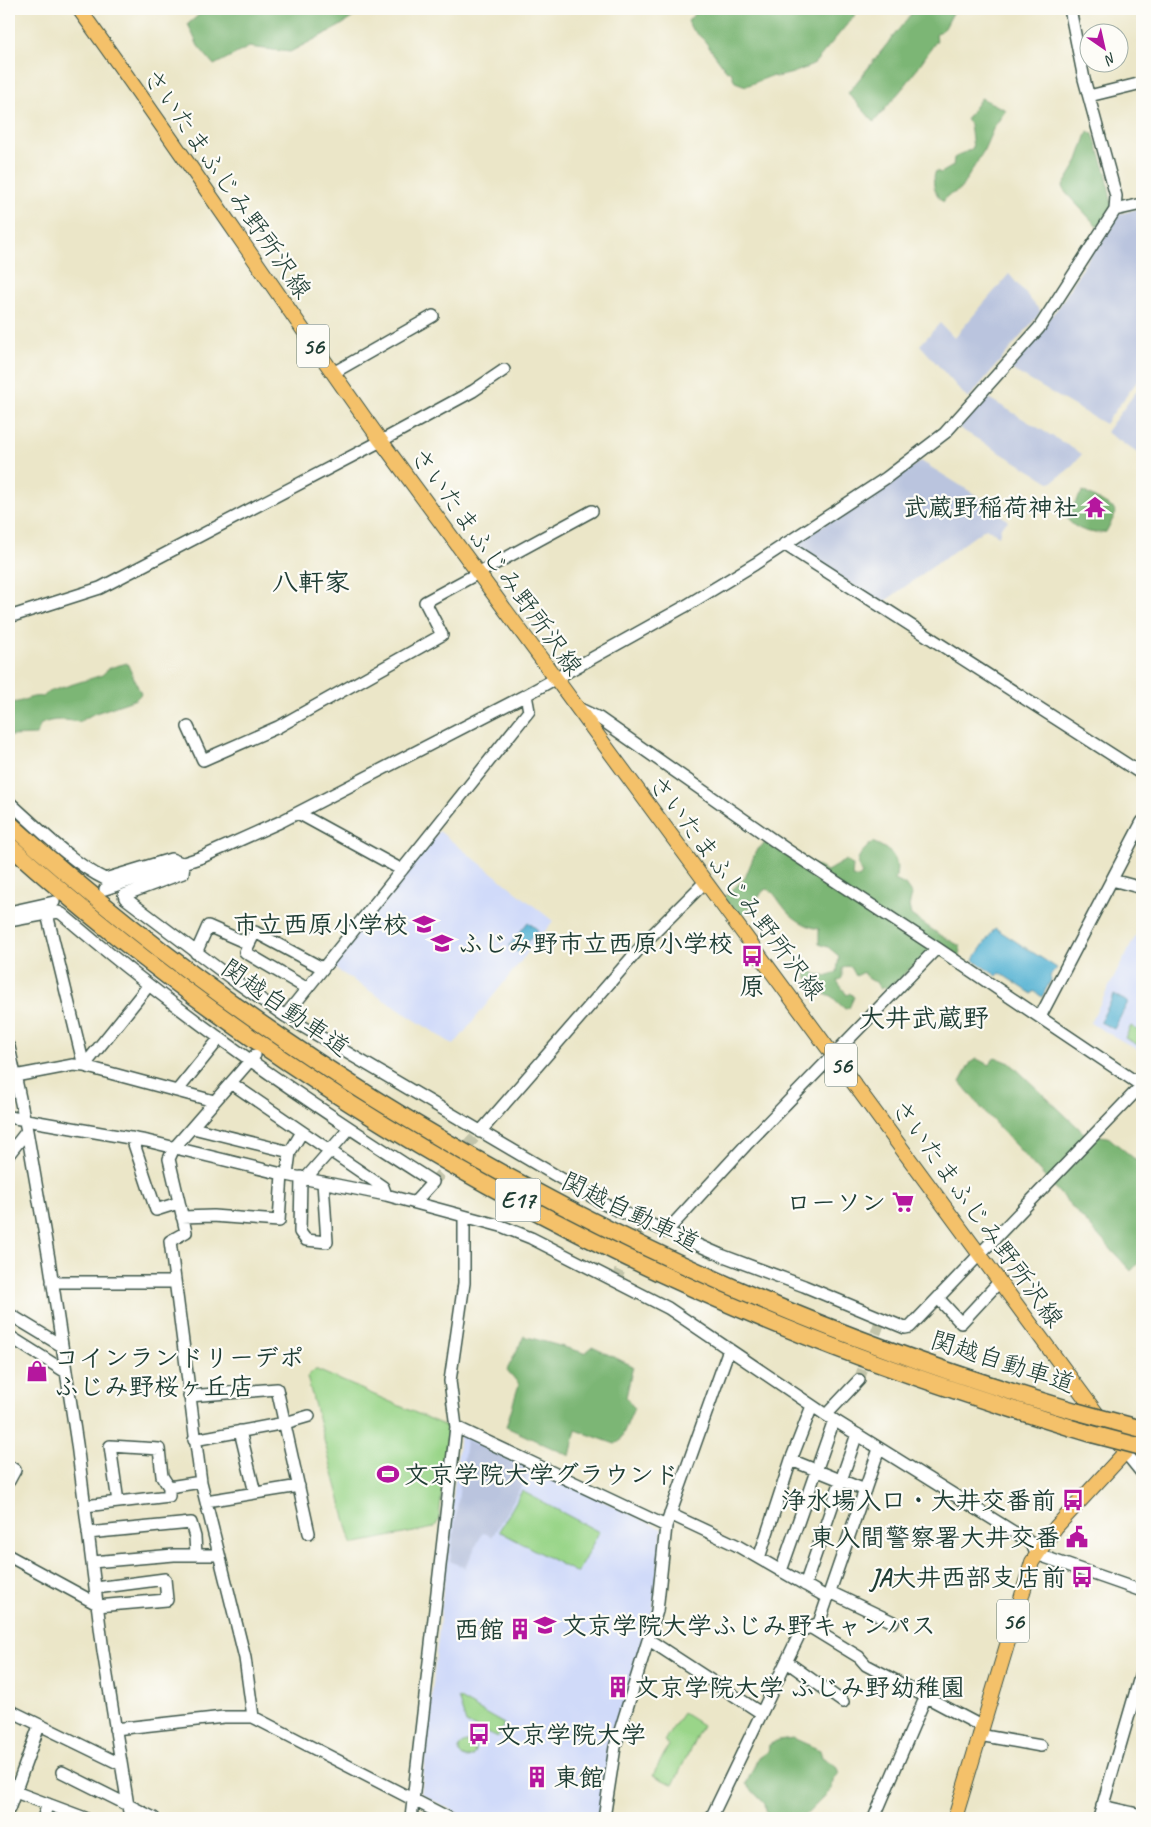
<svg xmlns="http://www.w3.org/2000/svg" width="1151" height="1827" font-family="Caveat,'Klee One',sans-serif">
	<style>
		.built { fill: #d0daf9 }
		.industrial { fill: #bac4de }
		.green { fill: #9ad589; stroke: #5c895e }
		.forest { fill: #7bb675; stroke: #4d7a54 }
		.water { fill: #55b2d3; stroke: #3a7884 }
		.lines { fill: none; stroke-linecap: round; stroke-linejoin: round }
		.minor-tunnel { stroke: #c2c4aa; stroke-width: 11; stroke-dasharray: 11 5.5; stroke-linecap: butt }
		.minor-casing { stroke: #3e564a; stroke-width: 14 }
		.major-casing { stroke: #3e564a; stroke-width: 16 }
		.highway-casing { stroke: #3e564a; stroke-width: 19 }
		.minor { stroke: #fff; stroke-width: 11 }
		.major { stroke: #f4c16a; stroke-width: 14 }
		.highway { stroke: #f4c16a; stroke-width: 16 }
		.highway-bridge-casing { stroke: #3e564a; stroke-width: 19; stroke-linecap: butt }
		.highway-bridge { stroke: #f4c16a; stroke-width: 16 }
		.labels { text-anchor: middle; stroke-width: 4.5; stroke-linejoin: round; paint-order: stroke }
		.shield { fill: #fdfcf7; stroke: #62766e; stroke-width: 1 }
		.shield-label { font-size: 24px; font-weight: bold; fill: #1f3d34 }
		.street-label { font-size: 25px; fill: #1f3d34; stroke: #fdfcf7 }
		.poi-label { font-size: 25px; font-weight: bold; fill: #1f3d34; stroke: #fdfcf7; text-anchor: end }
		.neighbourhood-label { font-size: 26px; font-weight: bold; fill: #1f3d34; stroke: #fdfcf7 }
	</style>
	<rect width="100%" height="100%" fill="#fdfcf7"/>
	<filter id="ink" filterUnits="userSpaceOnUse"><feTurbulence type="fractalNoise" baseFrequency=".02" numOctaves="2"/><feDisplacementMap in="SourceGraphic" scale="10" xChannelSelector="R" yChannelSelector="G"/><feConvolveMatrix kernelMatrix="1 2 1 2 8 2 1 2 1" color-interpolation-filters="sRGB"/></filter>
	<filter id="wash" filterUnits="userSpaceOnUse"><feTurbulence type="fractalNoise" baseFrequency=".0096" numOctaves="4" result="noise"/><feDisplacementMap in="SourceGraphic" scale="20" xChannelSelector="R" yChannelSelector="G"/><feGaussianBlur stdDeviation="1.12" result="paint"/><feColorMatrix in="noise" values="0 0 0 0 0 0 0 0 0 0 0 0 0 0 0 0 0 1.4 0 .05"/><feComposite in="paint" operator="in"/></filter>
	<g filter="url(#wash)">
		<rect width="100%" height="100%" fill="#ebe6c8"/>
		<path class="built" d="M 439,831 L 553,921 L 454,1045 L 331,966 Z
			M 1142,924 L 1142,1052 L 1090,1023 Z
			M 460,1433 L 662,1529 L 653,1611 L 612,1747 L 598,1818 L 467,1818 L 421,1794 Z"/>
		<path class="industrial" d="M 1136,209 L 1142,213 L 1142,375 L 1105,424 L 1009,368 L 1060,305 L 1092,252 L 1117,215 Z
			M 1009,274 L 1041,312 L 968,399 L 920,345 L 940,323 L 954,338 Z
			M 1142,384 L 1142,456 L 1106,432 Z
			M 985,396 L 1082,454 L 1069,469 L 1051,483 L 959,428 Z
			M 921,461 L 979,497 L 1008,521 L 1001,527 L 999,536 L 986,528 L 881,604 L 792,545 Z
			M 466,1440 L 530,1472 L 492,1537 L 483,1532 L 465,1568 L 450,1561 Z"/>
		<path class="green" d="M 1131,1026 L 1142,1033 L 1142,1047 L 1125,1038 Z
			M 315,1369 L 448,1427 L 439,1520 L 434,1528 L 352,1544 L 307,1377 Z
			M 522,1491 L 599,1532 L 577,1573 L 499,1531 Z
			M 458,1698 L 504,1724 L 497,1738 L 466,1723 Z
			M 683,1713 L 702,1725 L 673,1785 L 653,1775 L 669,1745 L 664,1741 Z
			M459 1750a8 8 0 1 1 16 0a8 8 0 1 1-16 0Z"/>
		<path class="forest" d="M 206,9 L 365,9 L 340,26 L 290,52 L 249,47 L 214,65 L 198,46 L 188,24 Z
			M 699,9 L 860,9 L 813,65 L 793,73 L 777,77 L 771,76 L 746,86 L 735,82 L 731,72 L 726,70 L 704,40 L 691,28 L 688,21 Z
			M 915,9 L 955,9 L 945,28 L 936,35 L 937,40 L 907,83 L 874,122 L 848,93 Z
			M 981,98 L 1006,110 L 994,127 L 983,152 L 960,190 L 947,196 L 943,202 C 934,193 931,182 936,171 L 941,173 L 953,166 L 954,158 L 973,148 L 970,124 L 966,120 Z
			M 1088,131 L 1093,134 L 1106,172 L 1112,206 L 1102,223 L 1097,226 L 1065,192 L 1063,186 L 1077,163 Z
			M 1083,491 L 1114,509 L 1116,513 L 1106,532 C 1092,535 1076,530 1067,519 L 1067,514 Z
			M 127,663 L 141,694 L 136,699 L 93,714 L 79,722 C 67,720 54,718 41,724 L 36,735 L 9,736 L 9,702 C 21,705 29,694 43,697 L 48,692 L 102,675 L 109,668 Z
			M 872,842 C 892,850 901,859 895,880 L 905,885 L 912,895 L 909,906 L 911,915 L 940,935 L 960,946 L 960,958 L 929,953 L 906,972 L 890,992 L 884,987 L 880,989 L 876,982 L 868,979 L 864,972 L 856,976 L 851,967 L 846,966 L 842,969 L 842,978 L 837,981 L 847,995 L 850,993 L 854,997 L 849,1008 L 845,1009 L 830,995 L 826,995 L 813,988 L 813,983 L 807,978 L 806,971 L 799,967 L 799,960 L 804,957 L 815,974 L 829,976 L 837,972 L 839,956 L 828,947 L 819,944 L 819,929 C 806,927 790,917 783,906 C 777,899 776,894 768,889 L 764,890 L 747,911 L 739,917 L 723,898 L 745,878 L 756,851 L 765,843 L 771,844 L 827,871 L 846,860 L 853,866 L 852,876 L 859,878 L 862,874 C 852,856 863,853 872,842 Z
			M 995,1057 L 1010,1063 L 1085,1134 L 1108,1137 L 1142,1165 L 1142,1259 L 1131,1271 L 983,1110 L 960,1082 L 971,1062 L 977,1059 L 989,1065 Z
			M 524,1336 L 585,1353 L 592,1347 L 633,1366 L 626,1397 L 634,1408 L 620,1441 L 615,1444 L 576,1430 L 570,1456 L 506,1427 L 519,1384 L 507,1370 Z
			M 793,1738 L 820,1750 L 822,1757 L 836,1766 L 839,1773 L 833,1780 L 832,1789 L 803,1818 L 771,1818 L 767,1815 L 765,1804 L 746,1784 L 758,1758 L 768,1751 L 769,1745 L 778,1740 Z"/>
		<path class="water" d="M 528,922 L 538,930 L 519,953 L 509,946 Z
			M 995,928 L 1057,968 L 1050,976 L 1051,980 L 1042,997 L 1034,991 L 1032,994 L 1000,973 L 997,976 L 973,960 Z
			M 1114,995 L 1128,1002 L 1114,1029 L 1100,1022 Z"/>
	</g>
	<g filter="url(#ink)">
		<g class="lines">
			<path class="minor-tunnel" d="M 433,1182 L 480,1132
				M 615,1281 L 643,1223
				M 859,1380 L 881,1319"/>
			<g class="minor-casing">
				<path id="minor" d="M 1089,96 L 1142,83
					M 1115,210 L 1142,204
					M 333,373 L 433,316
					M 784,544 L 1142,774
					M 9,617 L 100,588 L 381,441 L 473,391 L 504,370
					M 576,707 L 599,718 L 786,849 L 937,948 L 1142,1086
					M 188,727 L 203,760 L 278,727 L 442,635 L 425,602 L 592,511
					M 9,802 C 36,826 73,864 105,879 L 171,859 L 184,864 L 183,873 L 124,895 L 125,898 L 232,979 L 285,1016 L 606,1205 L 721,1255 L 804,1286 L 905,1328 L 910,1327 L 1141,1086
					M 298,813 L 402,870
					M 1112,880 L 1142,888
					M 105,889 L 202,857 L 280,822 L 526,695 L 684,607 L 755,564 L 886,478 L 945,433 L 1039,328 L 1115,210 L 1116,196 L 1084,79 L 1070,9
					M 9,912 L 54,902
					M 47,914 L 84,1066
					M 9,921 L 58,912 L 62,914 C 178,1014 304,1100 433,1182 L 415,1202
					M 196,953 L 208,926 L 249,944
					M 306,988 L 245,952 L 255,932 L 322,968
					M 285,1016 L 529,711 L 526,695
					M 1040,1017 L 1142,822
					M 9,1047 L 27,1131 L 49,1259 L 77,1444 L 103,1651 L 130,1818
					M 84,1066 L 149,985
					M 15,1076 L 73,1065 L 84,1066 L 214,1101
					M 231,1083 L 383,1187 L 386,1195
					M 177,1091 L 219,1039
					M 9,1117 L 147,1141 L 282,1174 L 386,1195 L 501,1226 L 531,1238 L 668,1308 L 826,1415 L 1025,1539 L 1032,1544 L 1036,1554 L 1142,1591
					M 193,1128 L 290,1152
					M 480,1132 L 647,940 L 705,882
					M 132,1138 L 156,1210 L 178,1203
					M 9,1154 L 27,1131
					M 287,1175 L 290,1152 L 302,1132
					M 301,1177 L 300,1232 L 306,1240 L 327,1242 L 323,1182
					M 306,1178 L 349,1129
					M 182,1217 L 213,1216 L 279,1221 L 282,1174
					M 666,1232 L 746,1145 L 937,948
					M 52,1282 L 174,1282
					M 938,1298 L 961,1323 L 1000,1281
					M 9,1314 L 62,1346
					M 9,1336 L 66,1372
					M 189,1396 L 277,1389 L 309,1533
					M 826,1415 L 859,1380
					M 456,1427 L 666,1526
					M 240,1431 L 255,1493
					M 194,1440 L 285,1423 L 309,1416
					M 1125,1452 L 1142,1473
					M 791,1460 L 865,1490
					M 9,1466 L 15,1470 L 9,1481
					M 169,1487 L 201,1482
					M 206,1501 L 299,1486
					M 85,1506 L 169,1496 L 169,1487 L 162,1476 L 159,1449 L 110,1446 L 118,1502
					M 670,1514 L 736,1545 L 828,1598
					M 88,1533 L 191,1523 L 195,1537 L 196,1554
					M 9,1556 L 97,1604
					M 759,1558 L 791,1460 L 812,1406
					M 92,1562 L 174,1555 L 219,1555
					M 781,1571 L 834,1420
					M 805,1585 L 857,1434
					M 96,1588 L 165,1579 L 167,1600 L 97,1606
					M 830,1592 L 893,1622
					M 810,1627 L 859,1657 L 866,1665 L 981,1726
					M 649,1640 L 761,1713
					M 787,1662 L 843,1702
					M 9,1710 L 120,1764
					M 253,1717 L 245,1658 L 201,1482 L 170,1241 L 186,1232 L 169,1159 L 174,1148 L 255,1055
					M 115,1729 L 224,1717 L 253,1717 L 449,1818
					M 979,1735 L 1041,1746
					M 62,1772 L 154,1818
					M 10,1790 L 85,1818
					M 1102,1806 L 1142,1815
					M 9,1809 L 39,1726
					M 43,1818 L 48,1804
					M 411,1818 L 456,1427 L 450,1381 L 464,1283 L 464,1217
					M 604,1818 L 615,1747 L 657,1611 L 666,1526 L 729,1349
					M 711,1818 L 801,1631 L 819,1623 L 879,1449
					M 874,1818 L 926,1696
					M 1099,1818 L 1142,1670"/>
			</g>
			<g class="major-casing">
				<path id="major" d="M 79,9 C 182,151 279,298 381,441 L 1125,1452
					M 955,1818 L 1032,1562 L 1056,1527 L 1131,1446"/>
			</g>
			<g class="highway-casing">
				<path id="highway" d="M 9,823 C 312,1097 683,1297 1075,1411
					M 9,845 C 241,1054 518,1222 808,1337 C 901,1374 996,1405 1092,1434"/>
			</g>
			<use href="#minor" class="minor"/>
			<use href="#major" class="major"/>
			<use href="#highway" class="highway"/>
			<g class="highway-bridge-casing">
				<path id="highway-bridge" d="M 1075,1411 L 1142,1429
					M 1092,1434 L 1142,1447"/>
			</g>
			<use href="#highway-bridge" class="highway-bridge"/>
		</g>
	</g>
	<defs>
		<g id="temple-bare" transform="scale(1.725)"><path d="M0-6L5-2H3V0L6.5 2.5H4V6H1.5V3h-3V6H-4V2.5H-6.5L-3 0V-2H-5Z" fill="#b5179e" stroke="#fdfcf7" stroke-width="2.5" paint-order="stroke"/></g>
		<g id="school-bare" transform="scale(1.725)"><path d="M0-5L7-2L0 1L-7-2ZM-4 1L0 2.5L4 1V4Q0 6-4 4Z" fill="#b5179e" stroke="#fdfcf7" stroke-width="2.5" paint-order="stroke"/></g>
		<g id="bus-bare" transform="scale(1.725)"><path d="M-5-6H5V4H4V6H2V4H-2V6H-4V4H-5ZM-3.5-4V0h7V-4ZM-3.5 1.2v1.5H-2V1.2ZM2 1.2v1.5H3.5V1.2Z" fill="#b5179e" stroke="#fdfcf7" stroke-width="2.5" paint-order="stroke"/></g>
		<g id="supermarket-bare" transform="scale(1.725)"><path d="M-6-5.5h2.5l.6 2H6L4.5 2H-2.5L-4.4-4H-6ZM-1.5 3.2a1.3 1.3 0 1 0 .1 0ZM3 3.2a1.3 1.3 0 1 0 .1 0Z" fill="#b5179e" stroke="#fdfcf7" stroke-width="2.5" paint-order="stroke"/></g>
		<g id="shop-bare" transform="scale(1.725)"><path d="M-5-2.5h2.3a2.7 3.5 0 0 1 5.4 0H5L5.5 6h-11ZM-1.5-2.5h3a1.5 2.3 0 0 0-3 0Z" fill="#b5179e" stroke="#fdfcf7" stroke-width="2.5" paint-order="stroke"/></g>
		<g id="stadium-bare" transform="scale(1.725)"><path d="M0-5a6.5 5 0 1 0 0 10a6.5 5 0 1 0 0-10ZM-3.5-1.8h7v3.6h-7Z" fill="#b5179e" stroke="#fdfcf7" stroke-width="2.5" paint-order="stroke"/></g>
		<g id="civic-bare" transform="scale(1.725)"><path d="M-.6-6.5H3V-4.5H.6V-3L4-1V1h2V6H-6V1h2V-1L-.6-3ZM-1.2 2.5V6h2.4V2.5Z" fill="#b5179e" stroke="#fdfcf7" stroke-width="2.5" paint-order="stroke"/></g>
		<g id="university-bare" transform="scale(1.725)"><path d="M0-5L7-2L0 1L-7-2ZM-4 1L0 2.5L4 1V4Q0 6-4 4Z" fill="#b5179e" stroke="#fdfcf7" stroke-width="2.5" paint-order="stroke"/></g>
		<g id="building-bare" transform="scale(1.725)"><path d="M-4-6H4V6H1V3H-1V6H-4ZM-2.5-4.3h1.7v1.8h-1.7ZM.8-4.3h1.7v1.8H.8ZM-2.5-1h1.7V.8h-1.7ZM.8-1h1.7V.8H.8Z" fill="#b5179e" stroke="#fdfcf7" stroke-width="2.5" paint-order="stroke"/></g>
	</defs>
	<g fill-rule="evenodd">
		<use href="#temple-bare" x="1095" y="507"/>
		<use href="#school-bare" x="424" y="924"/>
		<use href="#school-bare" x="442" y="943"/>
		<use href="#bus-bare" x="752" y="956"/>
		<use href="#supermarket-bare" x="903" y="1202"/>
		<use href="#shop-bare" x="37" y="1371"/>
		<use href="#stadium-bare" x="388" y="1474"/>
		<use href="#bus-bare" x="1073" y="1500"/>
		<use href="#civic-bare" x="1077" y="1537"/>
		<use href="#bus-bare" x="1082" y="1577"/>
		<use href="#university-bare" x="545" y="1625"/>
		<use href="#building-bare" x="520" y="1629"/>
		<use href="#building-bare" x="618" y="1687"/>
		<use href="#bus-bare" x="479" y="1734"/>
		<use href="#building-bare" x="537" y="1777"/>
	</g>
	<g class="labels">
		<g class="shield">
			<rect x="297" y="324.5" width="32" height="43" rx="4"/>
			<rect x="825" y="1043.5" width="32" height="43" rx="4"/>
			<rect x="495.5" y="1178.5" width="45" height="43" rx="4"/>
			<rect x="997" y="1599.5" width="32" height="43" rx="4"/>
		</g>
		<g class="shield-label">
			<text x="313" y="354">56</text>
			<text x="841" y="1073">56</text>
			<text x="518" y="1208">E17</text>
			<text x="1013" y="1629">56</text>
		</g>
		<g class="street-label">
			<text transform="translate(228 183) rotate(55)" y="9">さいたまふじみ野所沢線</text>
			<text transform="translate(497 561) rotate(54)" y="9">さいたまふじみ野所沢線</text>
			<text transform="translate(737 887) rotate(53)" y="9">さいたまふじみ野所沢線</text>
			<text transform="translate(286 1007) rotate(35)" y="9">関越自動車道</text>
			<text transform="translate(631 1211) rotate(26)" y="9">関越自動車道</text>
			<text transform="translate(978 1213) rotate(54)" y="9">さいたまふじみ野所沢線</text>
			<text transform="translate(1003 1361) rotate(18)" y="9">関越自動車道</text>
		</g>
		<g class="poi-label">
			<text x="1078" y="516">武蔵野稲荷神社</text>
			<text x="408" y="933">市立西原小学校</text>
			<text x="458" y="952" text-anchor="start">ふじみ野市立西原小学校</text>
			<text x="752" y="995" text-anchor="middle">原</text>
			<text x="886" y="1211">ローソン</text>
			<text x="54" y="1366" text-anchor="start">コインランドリーデポ<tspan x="54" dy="29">ふじみ野桜ヶ丘店</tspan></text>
			<text x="404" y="1483" text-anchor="start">文京学院大学グラウンド</text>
			<text x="1056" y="1509">浄水場入口・大井交番前</text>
			<text x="1060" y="1546">東入間警察署大井交番</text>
			<text x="1066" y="1586">JA大井西部支店前</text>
			<text x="562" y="1634" text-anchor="start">文京学院大学ふじみ野キャンパス</text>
			<text x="504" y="1638">西館</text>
			<text x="634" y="1696" text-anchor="start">文京学院大学 ふじみ野幼稚園</text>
			<text x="496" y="1743" text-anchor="start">文京学院大学</text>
			<text x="554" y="1786" text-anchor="start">東館</text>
		</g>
		<g class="neighbourhood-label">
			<text x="311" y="591">八軒家</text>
			<text x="924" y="1027">大井武蔵野</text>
		</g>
	</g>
	<rect width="1151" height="1827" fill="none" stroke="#fdfcf7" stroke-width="30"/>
	<g transform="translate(1104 48) rotate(146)"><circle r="24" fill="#fdfcf7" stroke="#a4b0a9"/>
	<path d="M0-4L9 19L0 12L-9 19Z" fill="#b5179e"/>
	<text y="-8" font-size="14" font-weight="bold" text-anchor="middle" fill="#1f3d34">N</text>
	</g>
</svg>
